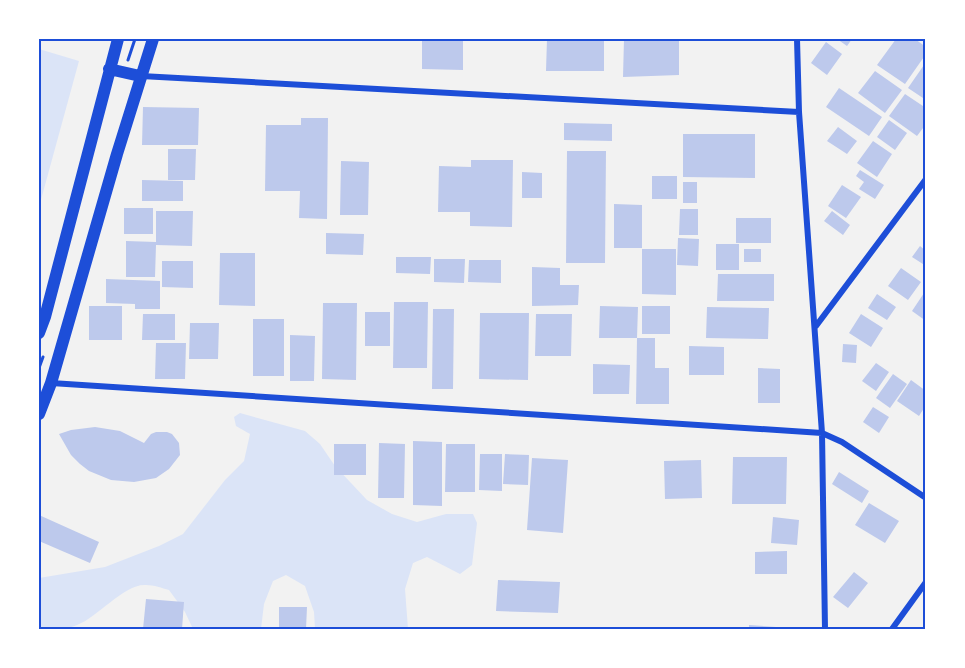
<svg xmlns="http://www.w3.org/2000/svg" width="965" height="668" font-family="'Open Sans',sans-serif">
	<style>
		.green { fill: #dbe4f7 }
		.building { fill: #bdc9ec }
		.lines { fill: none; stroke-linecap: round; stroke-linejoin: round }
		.path { stroke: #1d4ed8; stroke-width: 3 }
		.minor { stroke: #1d4ed8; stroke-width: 6 }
		.secondary { stroke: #1d4ed8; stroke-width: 12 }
		.neatline { fill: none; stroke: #1d4ed8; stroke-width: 2 }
	</style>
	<rect width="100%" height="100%" fill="#f2f2f2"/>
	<path class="green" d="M 39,49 L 79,61 L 39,207 Z
		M 240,413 L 305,431 L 320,444 L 335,466 L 367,500 L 392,514 L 417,522 L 446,514 L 473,514 L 477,523 L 472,565 L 460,574 L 427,557 L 413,563 L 405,589 L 408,629 L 315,629 L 314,612 L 305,586 L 286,575 L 273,581 L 264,604 L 261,629 L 193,629 L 185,612 L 169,590 C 162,588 154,585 146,585 C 125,583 98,617 77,625 C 65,630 51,629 39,629 L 39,578 L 105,567 L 159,546 L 183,534 L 225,480 L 244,461 L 250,434 L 236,426 L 234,417 Z"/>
	<path class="building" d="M 422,39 L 463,39 L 463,70 L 422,69 Z
		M 547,39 L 604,39 L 604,71 L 546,71 Z
		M 624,39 L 679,39 L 679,75 L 623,77 Z
		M 837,39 L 852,39 L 847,46 Z
		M 896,39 L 915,39 L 926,47 L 926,54 L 905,84 L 877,65 Z
		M 826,42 L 842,54 L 827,75 L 811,63 Z
		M 926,62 L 926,100 L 908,88 Z
		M 875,71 L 902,90 L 885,113 L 858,93 Z
		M 839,88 L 882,117 L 869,136 L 826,107 Z
		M 905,94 L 926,108 L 926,124 L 917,136 L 889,116 Z
		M 143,107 L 199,108 L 198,145 L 142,145 Z
		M 301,118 L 328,118 L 327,219 L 299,218 L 300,191 L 265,191 L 266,125 L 301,125 Z
		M 889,120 L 907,133 L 895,150 L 877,137 Z
		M 564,123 L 612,124 L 612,141 L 564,140 Z
		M 838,127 L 857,141 L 847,154 L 827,141 Z
		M 683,134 L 755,134 L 755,178 L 683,177 Z
		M 873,141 L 892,154 L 877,177 L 857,163 Z
		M 168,149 L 196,149 L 195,180 L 168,180 Z
		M 567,151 L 606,151 L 605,263 L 566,263 Z
		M 471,160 L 513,160 L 512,227 L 470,226 L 470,212 L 438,212 L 439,166 L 471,167 Z
		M 341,161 L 369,162 L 368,215 L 340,215 Z
		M 860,170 L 884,185 L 875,199 L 859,189 L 864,182 L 856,176 Z
		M 522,172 L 542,173 L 542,198 L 522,198 Z
		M 652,176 L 677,176 L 677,199 L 652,199 Z
		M 142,180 L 183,181 L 183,201 L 142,201 Z
		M 683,182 L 697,182 L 697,203 L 683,203 Z
		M 842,185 L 861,197 L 846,218 L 828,206 Z
		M 614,204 L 642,205 L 642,248 L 614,248 Z
		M 124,208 L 153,208 L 153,234 L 124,234 Z
		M 680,209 L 698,209 L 698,235 L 679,235 Z
		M 156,211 L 193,211 L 192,246 L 156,245 L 155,277 L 126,277 L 126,241 L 156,242 Z
		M 832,211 L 850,225 L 843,235 L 824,221 Z
		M 736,218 L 771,218 L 771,243 L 736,243 Z
		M 326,233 L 364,234 L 363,255 L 326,254 Z
		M 678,238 L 699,239 L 698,266 L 677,265 Z
		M 716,244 L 739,244 L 739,270 L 716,270 Z
		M 920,246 L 926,251 L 926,266 L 912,257 Z
		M 642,249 L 676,249 L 676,295 L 642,294 Z
		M 744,249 L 761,249 L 761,262 L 744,262 Z
		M 220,253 L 255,253 L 255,306 L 219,305 Z
		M 396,257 L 431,257 L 430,274 L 396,273 Z
		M 434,259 L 465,259 L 464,283 L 434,282 Z
		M 469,260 L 501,260 L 501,283 L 468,282 Z
		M 162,261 L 193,261 L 193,288 L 162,287 Z
		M 532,267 L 560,268 L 560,285 L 579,285 L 578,305 L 532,306 Z
		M 901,268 L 921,282 L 908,300 L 888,286 Z
		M 718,274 L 774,274 L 774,301 L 717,301 Z
		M 106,279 L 160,281 L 160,309 L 135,309 L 135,304 L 106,303 Z
		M 926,290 L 926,321 L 912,311 Z
		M 877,294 L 896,307 L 887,320 L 868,308 Z
		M 394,302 L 428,302 L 427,368 L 393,368 Z
		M 323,303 L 357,303 L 356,380 L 322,379 Z
		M 89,306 L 122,306 L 122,340 L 89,340 Z
		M 600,306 L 638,307 L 637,338 L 599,338 Z
		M 642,306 L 670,306 L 670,334 L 642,334 Z
		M 707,307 L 769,308 L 768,339 L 706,338 Z
		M 433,309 L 454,309 L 453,389 L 432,389 Z
		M 365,312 L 390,312 L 390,346 L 365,346 Z
		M 480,313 L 529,313 L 528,380 L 479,379 Z
		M 143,314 L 175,314 L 175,340 L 142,340 Z
		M 536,314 L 572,314 L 571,356 L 535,356 Z
		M 861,314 L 883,328 L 871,347 L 849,333 Z
		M 253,319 L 284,319 L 284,376 L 253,376 Z
		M 190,323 L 219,323 L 218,359 L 189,359 Z
		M 290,335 L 315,336 L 314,381 L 290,381 Z
		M 637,338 L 655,338 L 655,368 L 669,368 L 669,404 L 636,404 Z
		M 156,343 L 186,343 L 185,379 L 155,379 Z
		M 843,344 L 857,345 L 856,363 L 842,362 Z
		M 689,346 L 724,347 L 724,375 L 689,375 Z
		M 876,363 L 889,372 L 876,391 L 862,381 Z
		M 593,364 L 630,365 L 629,394 L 593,394 Z
		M 758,368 L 780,369 L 780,403 L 758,403 Z
		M 893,374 L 907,384 L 890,408 L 876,398 Z
		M 911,380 L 926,391 L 926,405 L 919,416 L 897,401 Z
		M 873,407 L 889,417 L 879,433 L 863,422 Z
		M 95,427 L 120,431 L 144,443 L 151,434 L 156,432 L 167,432 L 172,434 L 179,443 L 180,455 L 169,469 L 156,478 L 134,482 L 111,480 L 89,471 L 80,464 L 71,455 L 59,434 L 71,430 Z
		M 413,441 L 442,442 L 442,506 L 413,505 Z
		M 379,443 L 405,444 L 404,498 L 378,498 Z
		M 334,444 L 366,444 L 366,475 L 334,475 Z
		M 446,444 L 475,444 L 475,492 L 445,492 Z
		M 480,454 L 502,454 L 502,491 L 479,490 Z
		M 505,454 L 529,455 L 528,485 L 503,484 Z
		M 733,457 L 787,457 L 786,504 L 732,504 Z
		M 532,458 L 568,460 L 563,533 L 527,530 Z
		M 701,460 L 702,498 L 665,499 L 664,461 Z
		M 839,472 L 869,491 L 862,503 L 832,484 Z
		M 869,503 L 899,521 L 885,543 L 855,525 Z
		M 39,515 L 99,542 L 90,563 L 39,541 Z
		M 773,517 L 799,520 L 797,545 L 771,543 Z
		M 787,551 L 787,574 L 755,574 L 755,552 Z
		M 854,572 L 868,583 L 848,608 L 833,597 Z
		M 498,580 L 560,582 L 558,613 L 496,611 Z
		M 146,599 L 184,602 L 182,629 L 143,629 Z
		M 279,607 L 307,607 L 306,629 L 279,629 Z
		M 749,625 L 776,627 L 776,629 L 749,629 Z"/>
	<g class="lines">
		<path class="path" d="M 128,60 L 135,39
			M 39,368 L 43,357"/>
		<path class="minor" d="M 797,39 L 799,112 L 822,433 L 825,629
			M 141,76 L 799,112
			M 816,326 L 926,179
			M 51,383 L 822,433 L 842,442 L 926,498
			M 892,629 L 926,582"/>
		<path class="secondary" d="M 109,69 L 140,76
			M 39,333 L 45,317 L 118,39
			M 39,414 L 51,383 L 117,154 L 153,39"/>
	</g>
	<rect width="965" height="668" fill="none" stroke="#ffffff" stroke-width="81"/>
	<rect x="40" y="40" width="884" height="588" class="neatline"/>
</svg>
